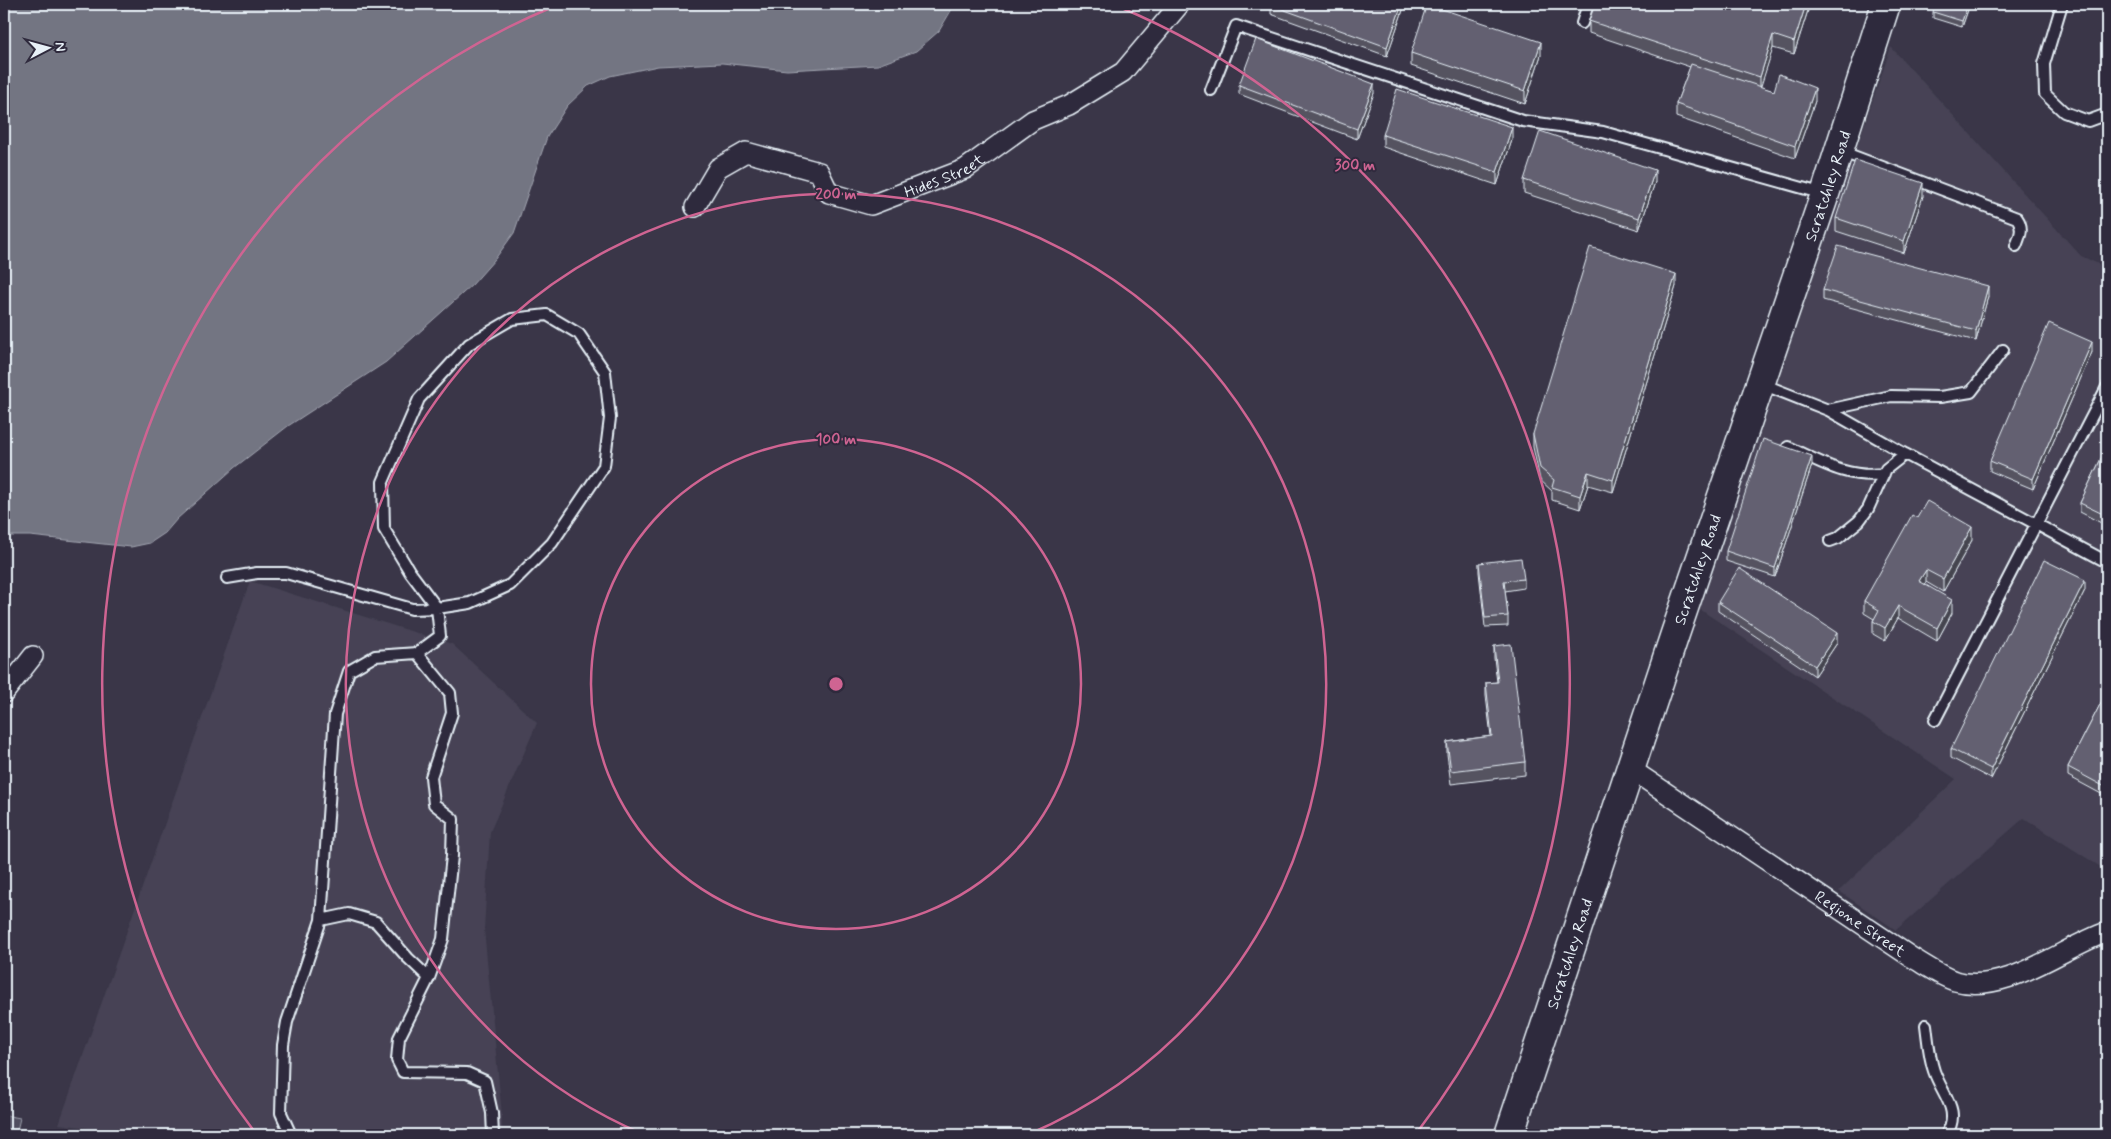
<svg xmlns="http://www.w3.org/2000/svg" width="2111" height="1139" font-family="Mynerve,sans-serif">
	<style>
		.built { fill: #464354 }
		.green { fill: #504e5f; stroke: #9ca0ac }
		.water { fill: #737482; stroke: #a2a6b1 }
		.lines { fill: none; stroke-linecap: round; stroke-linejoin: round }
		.lane-casing { stroke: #e8f1f8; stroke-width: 14 }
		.street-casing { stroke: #e8f1f8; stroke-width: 22 }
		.primary-casing { stroke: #e8f1f8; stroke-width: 31 }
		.lane { stroke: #2f2a3d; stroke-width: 10 }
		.street { stroke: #2f2a3d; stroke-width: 19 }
		.primary { stroke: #2f2a3d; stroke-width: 28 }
		.wall { fill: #555361; stroke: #e8f1f8 }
		.shaded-wall { fill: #45444f; stroke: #e8f1f8 }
		.building { fill: #636171; stroke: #e8f1f8 }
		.ring { fill: none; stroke: #cf6492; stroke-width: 2.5 }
		.labels { text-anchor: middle; stroke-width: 4; stroke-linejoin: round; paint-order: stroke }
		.street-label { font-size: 16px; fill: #e8f1f8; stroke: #2f2a3d }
		.centre { fill: #cf6492; stroke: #2f2a3d; stroke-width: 2.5 }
		.ring-label { font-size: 15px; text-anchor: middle; font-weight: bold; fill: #cf6492; stroke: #2f2a3d; stroke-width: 4; stroke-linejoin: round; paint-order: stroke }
	</style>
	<rect width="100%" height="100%" fill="#3a3648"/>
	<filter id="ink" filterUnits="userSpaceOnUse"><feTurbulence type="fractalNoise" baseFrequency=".02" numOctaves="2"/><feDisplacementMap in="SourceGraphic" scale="10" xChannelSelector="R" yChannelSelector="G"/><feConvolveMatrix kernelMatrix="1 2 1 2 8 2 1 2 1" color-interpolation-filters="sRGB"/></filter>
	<g filter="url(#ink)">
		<path class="built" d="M 1891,47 L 2081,256 L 2107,268 L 2107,871 L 2024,818 L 1896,930 L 1839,891 L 1956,779 L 1698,608 Z
			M 250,581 L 452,644 L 537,723 L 490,832 L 484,929 L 502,1115 L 502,1135 L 139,1135 L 59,1124 Z"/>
		<path class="green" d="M 4,1115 L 20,1118 L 16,1135 L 4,1135 Z"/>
		<path class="water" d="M 4,4 L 955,4 L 939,31 L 916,51 L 878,65 L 787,70 L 722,63 L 658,66 L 610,76 L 588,86 L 567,106 L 547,137 L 514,233 L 495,259 L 472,285 L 386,362 L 288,426 L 234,468 L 177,519 L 165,533 L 150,543 L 131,547 L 30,536 L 4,536 Z"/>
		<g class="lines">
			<g class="lane-casing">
				<path id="lane" d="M 2062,4 L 2044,64 L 2045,94 L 2064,112 L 2088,121 L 2107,114
					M 1582,23 L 1588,4
					M 1211,90 L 1236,26 L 1523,121 L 1603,132 L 1824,194
					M 1840,151 L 2017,218 C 2024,228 2020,236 2016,246
					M 1762,384 L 1828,410 L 1905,454 L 2107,562
					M 1828,410 L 1891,396 L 1940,397 L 1971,392 L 2003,350
					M 1788,447 C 1821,462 1847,479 1884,474
					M 1830,541 L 1838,538 L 1859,521 L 1868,509 L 1886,469 L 1905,454
					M 227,578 L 257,573 L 286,573 L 412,609 L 437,608 L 470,603 L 510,585 L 552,543 L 604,466 L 610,418 L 605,372 L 579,334 L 547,315 L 512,319 L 469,344 L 419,399 L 383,482 L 384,529 L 410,572 L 437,608 L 440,636 L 417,653 L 375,656 L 349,671 L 335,714 L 321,920 L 287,1022 L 283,1045 L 281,1113 L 291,1135
					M 417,653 L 450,693 L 452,713 L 431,777 L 434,804 L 453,819 L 452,856 L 443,939 L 429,978 L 399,1038 L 397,1060 L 403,1072 L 467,1073 L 485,1081 L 492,1113 L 493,1135
					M 1935,720 L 2107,387
					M 321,920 L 349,914 L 376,922 L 408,958 L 429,978
					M 1926,1025 C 1928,1040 1929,1057 1934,1071 C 1942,1095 1962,1110 1946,1135"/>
			</g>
			<g class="street-casing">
				<g id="street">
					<path id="s1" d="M 695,207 L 718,168 L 746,152 L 819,172 L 829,193 L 871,205 L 965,169 L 1033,120 L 1069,105 L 1123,72 L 1180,4"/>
					<path d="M 4,693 L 33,656"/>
					<path id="s2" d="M 1632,770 L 1911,957 C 1925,965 1940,976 1955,981 C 2006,995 2061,948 2107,932"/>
				</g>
			</g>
			<g class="primary-casing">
				<g id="primary">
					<path id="s3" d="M 1509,1135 L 1675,634 L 1825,194 L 1886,4"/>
				</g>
			</g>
			<use href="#lane" class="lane"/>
			<use href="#street" class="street"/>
			<use href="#primary" class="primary"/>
		</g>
		<path class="wall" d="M 1403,4 L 1403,10 L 1387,56 L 1271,14 L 1271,5 Z
			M 1810,4 L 1794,54 L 1773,48 L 1760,87 L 1774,91 L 1815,101 L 1795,158 L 1676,117 L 1676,104 L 1690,67 L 1589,33 L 1589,21 Z
			M 1970,4 L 1962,27 L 1933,18 L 1933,12 Z
			M 1411,53 L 1541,55 L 1525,104 L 1411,66 Z
			M 1239,85 L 1374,93 L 1357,139 L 1239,94 Z
			M 1383,135 L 1512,140 L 1497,185 L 1383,147 Z
			M 1524,180 L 1655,182 L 1639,230 L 1524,193 Z
			M 1923,196 L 1904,253 L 1836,231 L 1836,218 Z
			M 1676,286 L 1613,492 L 1588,485 L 1580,509 L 1552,500 L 1552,491 L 1540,480 L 1533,447 L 1533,434 Z
			M 1823,290 L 1988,296 L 1976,341 L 1823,300 Z
			M 2092,352 L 2033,489 L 1990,471 L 1990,461 Z
			M 2107,446 L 2107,526 L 2080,512 L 2080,503 Z
			M 1812,465 L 1775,577 L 1726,561 L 1726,551 Z
			M 1917,518 L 1972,540 L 1943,592 L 1926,582 L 1925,584 L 1952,613 L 1937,641 L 1898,618 L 1885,641 L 1873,634 L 1873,621 L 1874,619 L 1864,613 L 1864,601 Z
			M 1479,563 L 1524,579 L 1524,588 L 1505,591 L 1508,616 L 1508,626 L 1485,627 L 1479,572 Z
			M 2085,590 L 1991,779 L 1951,758 L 1951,749 Z
			M 1718,602 L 1837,643 L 1815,676 L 1718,611 Z
			M 1494,646 L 1525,762 L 1525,775 L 1451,784 L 1447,754 L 1447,742 L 1491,736 L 1486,696 L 1486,683 L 1497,682 L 1494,658 Z
			M 2107,691 L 2107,797 L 2068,776 L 2068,767 Z"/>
		<path class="shaded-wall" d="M 1402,4 L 1403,4 L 1403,10 L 1387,56 L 1387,47 Z
			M 1806,4 L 1810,4 L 1794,54 L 1794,42 Z
			M 1968,4 L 1970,4 L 1962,27 L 1962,21 Z
			M 1773,35 L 1773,48 L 1760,89 L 1760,77 Z
			M 1541,42 L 1541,55 L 1525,104 L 1525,91 Z
			M 1374,84 L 1374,93 L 1357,139 L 1357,129 Z
			M 1815,88 L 1815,101 L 1795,158 L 1795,146 Z
			M 1512,127 L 1512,140 L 1497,185 L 1497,172 Z
			M 1655,170 L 1655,182 L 1639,230 L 1639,218 Z
			M 1923,183 L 1923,196 L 1904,253 L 1904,241 Z
			M 1676,274 L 1676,286 L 1613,492 L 1613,480 Z
			M 1988,286 L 1988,296 L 1976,341 L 1976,331 Z
			M 2092,342 L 2092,352 L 2033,489 L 2033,479 Z
			M 1812,456 L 1812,465 L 1775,577 L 1775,568 Z
			M 1588,472 L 1588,485 L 1580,509 L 1580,496 Z
			M 1972,527 L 1972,540 L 1943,592 L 1943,579 Z
			M 1926,570 L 1926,582 L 1919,594 L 1919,581 Z
			M 2085,580 L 2085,590 L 1991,779 L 1991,769 Z
			M 1952,600 L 1952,613 L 1937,641 L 1937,628 Z
			M 1898,606 L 1898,618 L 1885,641 L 1885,628 Z
			M 1837,633 L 1837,643 L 1815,676 L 1815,666 Z"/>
		<path class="building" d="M 1272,4 L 1402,4 L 1387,47 L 1271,5 Z
			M 1427,4 L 1541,42 L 1525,91 L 1411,53 Z
			M 1595,4 L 1806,4 L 1794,42 L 1773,35 L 1760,77 L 1589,21 Z
			M 1935,4 L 1968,4 L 1962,21 L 1933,12 Z
			M 1256,39 L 1374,84 L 1357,129 L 1239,85 Z
			M 1691,64 L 1774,91 L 1779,74 L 1815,88 L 1795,146 L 1676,104 Z
			M 1397,89 L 1512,127 L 1497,172 L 1383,135 Z
			M 1540,131 L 1655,170 L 1639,218 L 1524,180 Z
			M 1855,160 L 1923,183 L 1904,241 L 1836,218 Z
			M 1838,246 L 1988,286 L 1976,331 L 1823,290 Z
			M 1590,247 L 1676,274 L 1613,480 L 1588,472 L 1580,496 L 1552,487 L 1554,480 L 1540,468 L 1533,434 Z
			M 2049,323 L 2092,342 L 2033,479 L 1990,461 Z
			M 1763,439 L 1812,456 L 1775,568 L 1726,551 Z
			M 2107,446 L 2107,516 L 2080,503 Z
			M 1927,501 L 1972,527 L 1943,579 L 1926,570 L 1919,581 L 1952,600 L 1937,628 L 1898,606 L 1885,628 L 1873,621 L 1879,610 L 1864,601 L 1912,515 L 1917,518 Z
			M 1521,558 L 1524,579 L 1504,581 L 1508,616 L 1485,618 L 1479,563 Z
			M 2044,560 L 2085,580 L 1991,769 L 1951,749 Z
			M 1739,568 L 1837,633 L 1815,666 L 1718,602 Z
			M 1511,644 L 1525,762 L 1451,771 L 1447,742 L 1492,736 L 1486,683 L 1498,682 L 1494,646 Z
			M 2107,691 L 2107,788 L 2068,767 Z"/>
	</g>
	<g class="ring">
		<circle cx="836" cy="684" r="245"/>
		<path d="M645 1135A490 490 0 1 1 1027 1135"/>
		<path d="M254 1131A734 734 0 0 1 555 6M1117 6A734 734 0 0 1 1418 1131"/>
	</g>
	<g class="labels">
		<g class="street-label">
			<text dy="6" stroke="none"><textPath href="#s1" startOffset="299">Hides Street</textPath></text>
			<text dy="6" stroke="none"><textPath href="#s3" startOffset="1001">Scratchley Road</textPath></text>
			<text dy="6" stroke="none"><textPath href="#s3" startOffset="596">Scratchley Road</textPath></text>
			<text dy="6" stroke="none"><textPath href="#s2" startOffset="275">Regione Street</textPath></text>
			<text dy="6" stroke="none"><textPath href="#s3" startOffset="191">Scratchley Road</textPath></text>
		</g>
	</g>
	<circle cx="836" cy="684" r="8" class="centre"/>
	<g class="ring-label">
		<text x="1355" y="170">300 m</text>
		<text x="836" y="199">200 m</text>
		<text x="836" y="444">100 m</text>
	</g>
	<rect width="2111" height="1139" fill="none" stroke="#2f2a3d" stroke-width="20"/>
	<rect x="10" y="10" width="2091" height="1119" fill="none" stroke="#e8f1f8" stroke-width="2" filter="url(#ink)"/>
	<g transform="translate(48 48) rotate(84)" stroke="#2f2a3d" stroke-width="4" paint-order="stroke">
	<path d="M0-4L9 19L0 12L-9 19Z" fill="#e8f1f8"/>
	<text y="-8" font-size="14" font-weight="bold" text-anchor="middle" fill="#e8f1f8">N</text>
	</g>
</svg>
